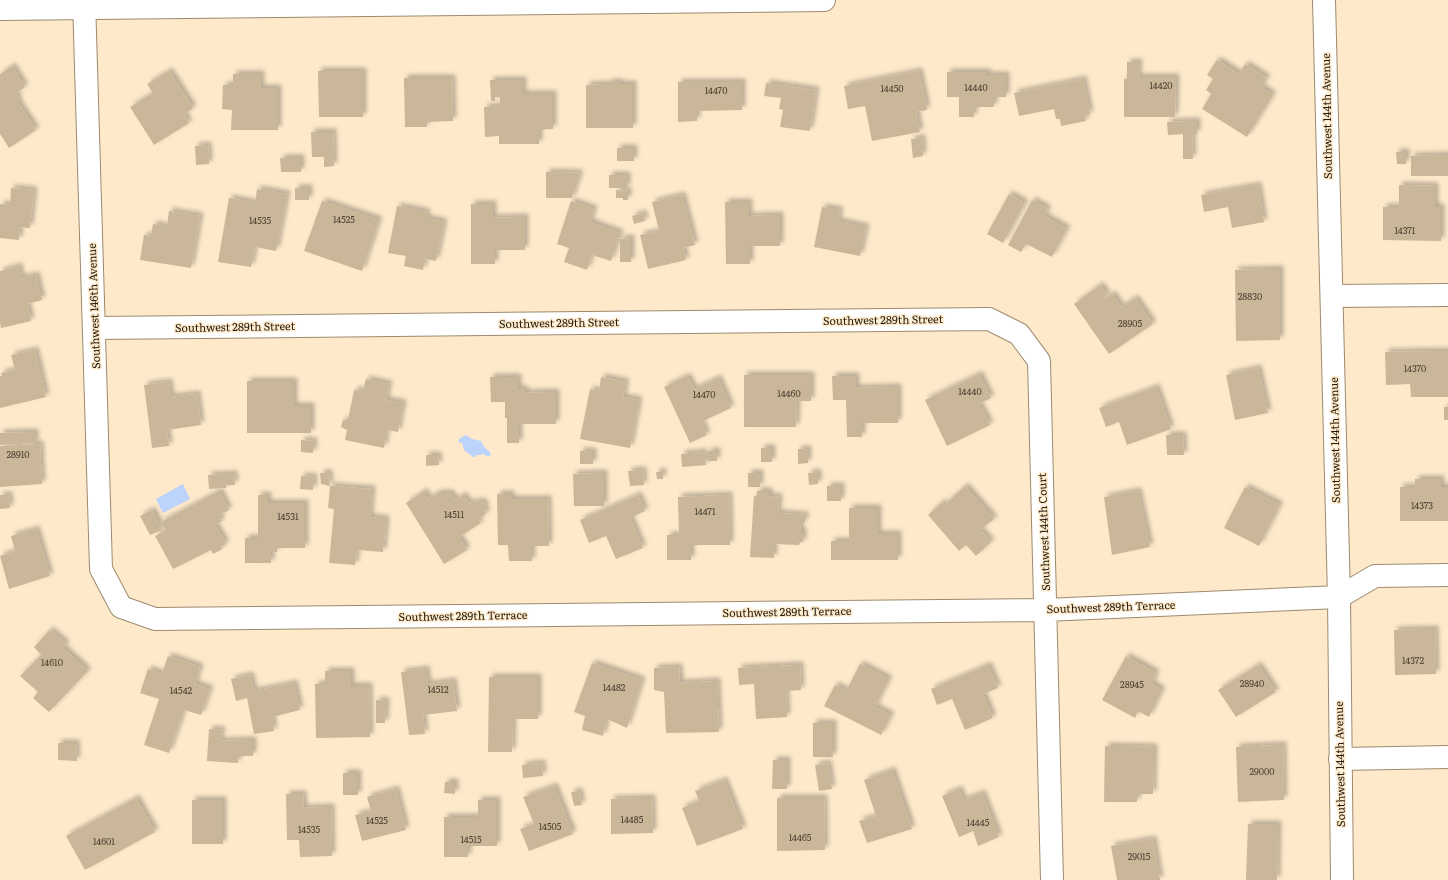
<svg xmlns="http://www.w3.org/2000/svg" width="1448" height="880" font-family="Literata,serif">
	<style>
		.water { fill: #bcd3fc }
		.building { fill: #cab799; filter: url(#shadow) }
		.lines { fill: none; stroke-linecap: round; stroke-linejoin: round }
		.minor-casing { stroke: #9d8a6e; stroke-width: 24 }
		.tertiary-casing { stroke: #9d8a6e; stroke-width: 24 }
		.secondary-casing { stroke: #9d8a6e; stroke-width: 24 }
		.minor { stroke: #fff; stroke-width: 22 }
		.tertiary { stroke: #fff; stroke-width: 22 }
		.secondary { stroke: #fff; stroke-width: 22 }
		.labels { text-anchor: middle; stroke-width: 3; stroke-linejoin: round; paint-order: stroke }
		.number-label { font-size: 9px; fill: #4b4131 }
		.street-label { font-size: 11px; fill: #211a0e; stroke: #feeacb }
	</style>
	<defs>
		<filter id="shadow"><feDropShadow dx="3.5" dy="-3.5" stdDeviation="2" flood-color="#0004"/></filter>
	</defs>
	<rect width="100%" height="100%" fill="#feeacb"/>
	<path class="water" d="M 466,435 L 472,439 L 481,441 L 485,448 L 490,452 L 491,455 L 489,456 L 486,456 L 482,453 L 482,455 L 476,455 L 475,457 L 473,457 L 464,450 L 462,443 L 458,442 L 460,438 Z
		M 183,484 L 190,499 L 163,513 L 156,499 Z"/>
	<path class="building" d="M 1217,60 L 1239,74 L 1245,64 L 1267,78 L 1261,87 L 1273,95 L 1247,137 L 1202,109 L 1211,94 L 1206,90 L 1213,79 L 1207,75 Z
		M 1127,62 L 1139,62 L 1138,77 L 1176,77 L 1175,117 L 1124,117 L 1124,79 L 1127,79 Z
		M 12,66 L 25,87 L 15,94 L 19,99 L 17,101 L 36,130 L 9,148 L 0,134 L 0,74 Z
		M 169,71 L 193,108 L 184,115 L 189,123 L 154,145 L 130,107 L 153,93 L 147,84 Z
		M 318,71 L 363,71 L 363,117 L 319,117 Z
		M 919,71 L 927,110 L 916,112 L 920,132 L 872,141 L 865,106 L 848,109 L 844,86 Z
		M 947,72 L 987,72 L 987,75 L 1006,75 L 1006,97 L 994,97 L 994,107 L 974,107 L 974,117 L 959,117 L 959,97 L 947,97 Z
		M 233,74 L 261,74 L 261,88 L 278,88 L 278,130 L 231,130 L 232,110 L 222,109 L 223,85 L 233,85 Z
		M 404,78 L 452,78 L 453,121 L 427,122 L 427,127 L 405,127 Z
		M 1083,79 L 1090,114 L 1085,115 L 1086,121 L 1061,126 L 1060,119 L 1056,119 L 1054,109 L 1019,116 L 1014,93 Z
		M 490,80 L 523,80 L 523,94 L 553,94 L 553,129 L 539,130 L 539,144 L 499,144 L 499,136 L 485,137 L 484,107 L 500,106 L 500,97 L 495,97 L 495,101 L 491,101 Z
		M 610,82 L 620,82 L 620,84 L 633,84 L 633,128 L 586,128 L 586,85 L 610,84 Z
		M 678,82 L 742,82 L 742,110 L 697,111 L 697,121 L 678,122 Z
		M 766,83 L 816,90 L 810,131 L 780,127 L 783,110 L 779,109 L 781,98 L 764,96 Z
		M 1197,121 L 1197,134 L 1192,134 L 1193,159 L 1183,159 L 1183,134 L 1168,135 L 1167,122 Z
		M 311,132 L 333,132 L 334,166 L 324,167 L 324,157 L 312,157 Z
		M 922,138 L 923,156 L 913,158 L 911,139 Z
		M 208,145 L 209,164 L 196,165 L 195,146 Z
		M 617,148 L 634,148 L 634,161 L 617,161 Z
		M 1396,152 L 1406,152 L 1406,164 L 1397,164 Z
		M 1448,155 L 1448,176 L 1411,176 L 1411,156 Z
		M 280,158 L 301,158 L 301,172 L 281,172 Z
		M 546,172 L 580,173 L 572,198 L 546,198 Z
		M 609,175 L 627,175 L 627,188 L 609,188 Z
		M 1258,185 L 1264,222 L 1232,228 L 1228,207 L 1204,212 L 1201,195 Z
		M 1399,185 L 1435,186 L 1435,207 L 1441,207 L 1441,241 L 1383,240 L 1383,207 L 1399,207 Z
		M 11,188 L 34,190 L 30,228 L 20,227 L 19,240 L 0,238 L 0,204 L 10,205 Z
		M 295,188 L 309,188 L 309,200 L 295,200 Z
		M 257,189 L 287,194 L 276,251 L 255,247 L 251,267 L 218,262 L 229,198 L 255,203 Z
		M 616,190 L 628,191 L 628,200 L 623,200 L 623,198 L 616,198 Z
		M 1009,194 L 1025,203 L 1003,243 L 987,234 Z
		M 682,195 L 695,245 L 683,248 L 686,260 L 648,269 L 640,235 L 659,231 L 652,202 Z
		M 1032,200 L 1048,209 L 1044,216 L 1067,229 L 1052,257 L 1026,244 L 1021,252 L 1008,245 Z
		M 322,201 L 379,220 L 362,271 L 304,251 Z
		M 571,201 L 594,209 L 590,222 L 620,233 L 611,261 L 592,255 L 587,270 L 564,262 L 569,248 L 557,244 Z
		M 725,202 L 749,202 L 749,216 L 780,215 L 780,246 L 750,246 L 750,264 L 726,264 Z
		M 471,204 L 493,204 L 493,218 L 525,217 L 525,250 L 495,250 L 495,264 L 471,264 Z
		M 397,206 L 427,212 L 426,218 L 444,222 L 436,261 L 425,259 L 423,270 L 404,266 L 406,256 L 388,253 Z
		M 822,207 L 840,210 L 838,221 L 866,227 L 860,256 L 814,247 Z
		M 169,211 L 200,216 L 191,268 L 140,260 L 144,235 L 151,236 L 153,224 L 167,227 Z
		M 643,213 L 645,221 L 634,224 L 632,216 Z
		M 631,238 L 631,262 L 620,262 L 620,239 Z
		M 19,266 L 21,278 L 36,275 L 42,300 L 27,304 L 31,321 L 1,328 L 0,323 L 0,271 Z
		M 1280,269 L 1280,340 L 1236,341 L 1235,270 Z
		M 1100,285 L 1107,295 L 1101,299 L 1102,301 L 1112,294 L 1121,307 L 1135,298 L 1153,324 L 1109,354 L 1074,304 Z
		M 35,350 L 46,397 L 0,408 L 0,376 L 2,376 L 1,373 L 15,370 L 11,355 Z
		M 1448,351 L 1448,397 L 1411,397 L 1410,384 L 1386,385 L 1385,352 Z
		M 1258,368 L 1268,413 L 1235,420 L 1226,375 Z
		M 979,374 L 991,398 L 979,404 L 990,425 L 947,446 L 925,400 Z
		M 744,375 L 811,375 L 811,401 L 797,401 L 796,427 L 744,427 Z
		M 687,376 L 694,389 L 718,378 L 731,408 L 701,422 L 707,435 L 690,443 L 664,387 Z
		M 832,376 L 856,376 L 856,388 L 898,387 L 898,423 L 862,423 L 862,437 L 847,437 L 846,400 L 833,400 Z
		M 490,377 L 518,377 L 518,389 L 525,389 L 525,393 L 556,392 L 556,424 L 519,424 L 519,443 L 507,443 L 507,418 L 505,418 L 505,402 L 491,402 Z
		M 601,377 L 626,382 L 623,397 L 639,400 L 630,448 L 580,439 L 590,389 L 599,391 Z
		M 366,379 L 389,384 L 386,400 L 403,403 L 398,432 L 387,430 L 384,448 L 345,440 L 347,430 L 341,427 L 343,420 L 348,420 L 354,390 L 363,391 Z
		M 247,381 L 294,381 L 294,406 L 311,406 L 311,433 L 247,433 Z
		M 169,382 L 171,397 L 197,394 L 201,425 L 167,430 L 169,446 L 152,448 L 144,385 Z
		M 1156,387 L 1171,429 L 1127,445 L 1119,422 L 1106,427 L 1099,408 Z
		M 1444,407 L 1448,407 L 1448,420 L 1444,420 Z
		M 35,432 L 35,443 L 0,445 L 0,433 Z
		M 1166,435 L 1183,435 L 1184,455 L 1167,455 Z
		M 301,440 L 314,441 L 313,453 L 301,452 Z
		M 40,444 L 42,484 L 0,487 L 0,446 Z
		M 761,448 L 772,448 L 772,462 L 761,462 Z
		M 798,449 L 808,449 L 808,463 L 798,464 Z
		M 580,451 L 593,451 L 593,464 L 580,464 Z
		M 708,451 L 717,451 L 717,461 L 708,461 Z
		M 704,452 L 706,465 L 682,467 L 681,454 Z
		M 426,455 L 438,455 L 439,465 L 426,466 Z
		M 643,470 L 644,485 L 630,486 L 628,471 Z
		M 663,471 L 663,479 L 657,479 L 656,472 Z
		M 818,472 L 818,484 L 809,485 L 808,473 Z
		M 320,473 L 329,473 L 330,486 L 321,484 Z
		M 604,473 L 604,506 L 574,506 L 573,474 Z
		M 748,473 L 760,473 L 760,487 L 748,487 Z
		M 234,474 L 235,485 L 226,485 L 226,488 L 209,489 L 208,475 Z
		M 301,476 L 314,477 L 313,490 L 300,489 Z
		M 1415,479 L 1441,479 L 1441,487 L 1448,487 L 1448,521 L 1400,521 L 1400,487 L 1415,487 Z
		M 330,486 L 372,489 L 370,517 L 386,519 L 383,552 L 357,550 L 355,565 L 329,563 L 334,509 L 328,508 Z
		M 827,486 L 841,486 L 841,501 L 827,501 Z
		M 965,486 L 994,519 L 980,530 L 991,542 L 976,556 L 966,545 L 959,551 L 928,515 L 942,502 L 944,505 Z
		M 1245,487 L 1280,505 L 1259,546 L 1224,528 Z
		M 219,491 L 229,510 L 219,515 L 222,521 L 215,525 L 226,544 L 221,547 L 222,549 L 213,554 L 211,550 L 173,569 L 155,536 L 166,530 L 161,522 Z
		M 424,491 L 428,499 L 438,493 L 450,493 L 455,500 L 463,495 L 472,508 L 469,503 L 481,501 L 482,503 L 484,502 L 486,514 L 478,519 L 481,523 L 459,537 L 467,550 L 444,564 L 406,503 Z
		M 757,491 L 769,491 L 769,496 L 779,497 L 778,513 L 805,515 L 805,522 L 801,522 L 800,531 L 803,531 L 803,542 L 800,542 L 799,545 L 774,544 L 774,558 L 750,557 L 754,496 L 757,496 Z
		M 1138,491 L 1150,547 L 1112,555 L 1104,497 Z
		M 497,494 L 511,494 L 511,499 L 548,499 L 549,546 L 532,546 L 532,561 L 509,561 L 508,545 L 498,545 Z
		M 0,495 L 9,495 L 10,508 L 0,509 Z
		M 258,495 L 268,495 L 268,503 L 305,503 L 305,548 L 277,548 L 277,552 L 271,552 L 271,563 L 245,563 L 245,538 L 258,538 Z
		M 638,495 L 645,511 L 630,518 L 643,548 L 616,559 L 606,536 L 589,543 L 580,520 Z
		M 729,495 L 730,545 L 691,545 L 691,560 L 667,560 L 667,535 L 679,535 L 678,497 Z
		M 849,508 L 878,508 L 878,534 L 898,534 L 898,560 L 831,560 L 831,541 L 849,541 Z
		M 152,510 L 162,530 L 150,535 L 140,516 Z
		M 36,529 L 50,576 L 9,589 L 0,556 L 15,551 L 11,536 Z
		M 1435,629 L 1436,674 L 1395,675 L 1394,630 Z
		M 50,630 L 66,644 L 63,648 L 88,671 L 49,712 L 33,698 L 38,692 L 20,676 L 41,655 L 34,647 Z
		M 168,656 L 200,667 L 195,684 L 210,689 L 201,715 L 184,710 L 169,753 L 144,745 L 159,699 L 140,693 L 148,669 L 162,674 Z
		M 1126,656 L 1156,673 L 1152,684 L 1162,690 L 1149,717 L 1138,711 L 1135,718 L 1102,700 Z
		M 592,663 L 642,680 L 627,728 L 607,719 L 603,736 L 582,730 L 585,716 L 574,712 Z
		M 860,664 L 889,679 L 875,707 L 891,715 L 881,735 L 824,706 L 835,685 L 846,691 Z
		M 800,665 L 801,690 L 786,691 L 787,717 L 756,719 L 754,684 L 739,685 L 738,668 Z
		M 988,665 L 998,688 L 983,694 L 993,718 L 965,730 L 952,699 L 937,705 L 931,689 Z
		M 1258,665 L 1276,692 L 1236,717 L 1218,690 Z
		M 679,667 L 680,683 L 717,681 L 719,732 L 666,733 L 664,692 L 654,690 L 654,668 Z
		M 426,669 L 428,684 L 453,681 L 457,711 L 423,715 L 425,734 L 409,735 L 401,672 Z
		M 325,671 L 351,671 L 351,686 L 369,686 L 370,737 L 316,738 L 315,684 L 325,684 Z
		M 250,675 L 254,691 L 294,683 L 300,710 L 272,717 L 274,731 L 254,734 L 247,698 L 236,701 L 231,679 Z
		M 489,677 L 538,677 L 538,719 L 513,719 L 512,752 L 488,752 Z
		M 376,700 L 386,701 L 385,723 L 376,723 Z
		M 813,723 L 833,723 L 833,757 L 813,757 Z
		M 209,729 L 222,730 L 220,741 L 253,740 L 253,756 L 238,756 L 238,763 L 207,761 Z
		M 58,743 L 76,743 L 77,761 L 58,760 Z
		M 1283,745 L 1284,800 L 1238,802 L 1236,747 Z
		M 1105,746 L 1154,747 L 1153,794 L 1137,794 L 1137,802 L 1104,802 Z
		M 773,760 L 787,760 L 787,789 L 772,789 Z
		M 542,763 L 543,776 L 523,778 L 522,765 Z
		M 828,763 L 832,789 L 819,791 L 815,765 Z
		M 892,770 L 912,829 L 867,843 L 859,821 L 876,816 L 864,780 Z
		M 343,773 L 358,773 L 358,795 L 343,795 Z
		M 724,780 L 743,829 L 697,846 L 682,808 L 699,801 L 695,791 Z
		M 445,782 L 455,782 L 455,794 L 444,793 Z
		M 554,786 L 573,834 L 529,851 L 520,829 L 534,824 L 523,797 Z
		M 396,789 L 406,830 L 362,841 L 355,815 L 371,811 L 367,797 Z
		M 959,789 L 963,800 L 982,793 L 999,837 L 978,846 L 973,831 L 959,837 L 942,796 Z
		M 579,791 L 582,805 L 574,806 L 571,792 Z
		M 286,794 L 303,794 L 304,808 L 331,807 L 332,856 L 300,857 L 299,840 L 287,840 Z
		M 136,798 L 155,832 L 85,870 L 66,836 Z
		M 652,798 L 653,833 L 611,834 L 611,799 Z
		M 777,798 L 824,798 L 825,850 L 777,851 Z
		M 192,800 L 223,800 L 223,844 L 192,844 Z
		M 478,800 L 497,800 L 497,846 L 468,846 L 468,857 L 444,857 L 444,817 L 478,817 Z
		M 1248,824 L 1278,824 L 1277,880 L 1246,880 Z
		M 1153,839 L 1160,880 L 1117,880 L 1111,846 Z"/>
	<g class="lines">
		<g class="minor-casing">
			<path id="minor" d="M 84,0 L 101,569 L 121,607 L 155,619 L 1046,610 L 1339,597 L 1375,576 L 1448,575
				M 1332,296 L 1448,295
				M 95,328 L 989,319 L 1019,334 L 1039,361 L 1052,880
				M 1340,759 L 1448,757"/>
		</g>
		<g class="tertiary-casing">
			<path id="tertiary" d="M 1324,0 L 1339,597 L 1342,880"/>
		</g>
		<g class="secondary-casing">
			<path id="secondary" d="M 0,9 L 824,0"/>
		</g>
		<use href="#minor" class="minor"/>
		<use href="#tertiary" class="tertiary"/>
		<use href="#secondary" class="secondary"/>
	</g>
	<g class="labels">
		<g class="number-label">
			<text x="1161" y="89">14420</text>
			<text x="976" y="91">14440</text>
			<text x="892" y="92">14450</text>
			<text x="716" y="94">14470</text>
			<text x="344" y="223">14525</text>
			<text x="260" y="224">14535</text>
			<text x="1405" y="234">14371</text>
			<text x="1250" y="300">28830</text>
			<text x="1130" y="327">28905</text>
			<text x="1415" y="372">14370</text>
			<text x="970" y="395">14440</text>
			<text x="789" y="397">14460</text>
			<text x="704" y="398">14470</text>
			<text x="18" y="458">28910</text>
			<text x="1422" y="509">14373</text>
			<text x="705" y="515">14471</text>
			<text x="454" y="518">14511</text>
			<text x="288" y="520">14531</text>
			<text x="1413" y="664">14372</text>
			<text x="52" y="666">14610</text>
			<text x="1252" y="687">28940</text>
			<text x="1132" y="688">28945</text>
			<text x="614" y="691">14482</text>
			<text x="438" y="693">14512</text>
			<text x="181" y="694">14542</text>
			<text x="1262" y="775">29000</text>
			<text x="632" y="823">14485</text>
			<text x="377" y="824">14525</text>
			<text x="978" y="826">14445</text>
			<text x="550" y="830">14505</text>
			<text x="309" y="833">14535</text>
			<text x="800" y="841">14465</text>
			<text x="471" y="843">14515</text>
			<text x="104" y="845">14601</text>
			<text x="1139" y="860">29015</text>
		</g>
		<g class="street-label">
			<text transform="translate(1327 116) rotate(-91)" y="4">Southwest 144th Avenue</text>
			<text transform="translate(94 306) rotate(-92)" y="4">Southwest 146th Avenue</text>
			<text transform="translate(883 320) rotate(-1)" y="4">Southwest 289th Street</text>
			<text transform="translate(559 323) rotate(-1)" y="4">Southwest 289th Street</text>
			<text transform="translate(235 327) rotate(-1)" y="4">Southwest 289th Street</text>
			<text transform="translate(1335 440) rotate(-91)" y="4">Southwest 144th Avenue</text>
			<text transform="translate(1044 532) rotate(-92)" y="4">Southwest 144th Court</text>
			<text transform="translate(1111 607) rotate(-2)" y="4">Southwest 289th Terrace</text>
			<text transform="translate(787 612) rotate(-1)" y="4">Southwest 289th Terrace</text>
			<text transform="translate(463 616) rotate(-1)" y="4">Southwest 289th Terrace</text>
			<text transform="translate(1340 764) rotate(-91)" y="4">Southwest 144th Avenue</text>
		</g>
	</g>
</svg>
